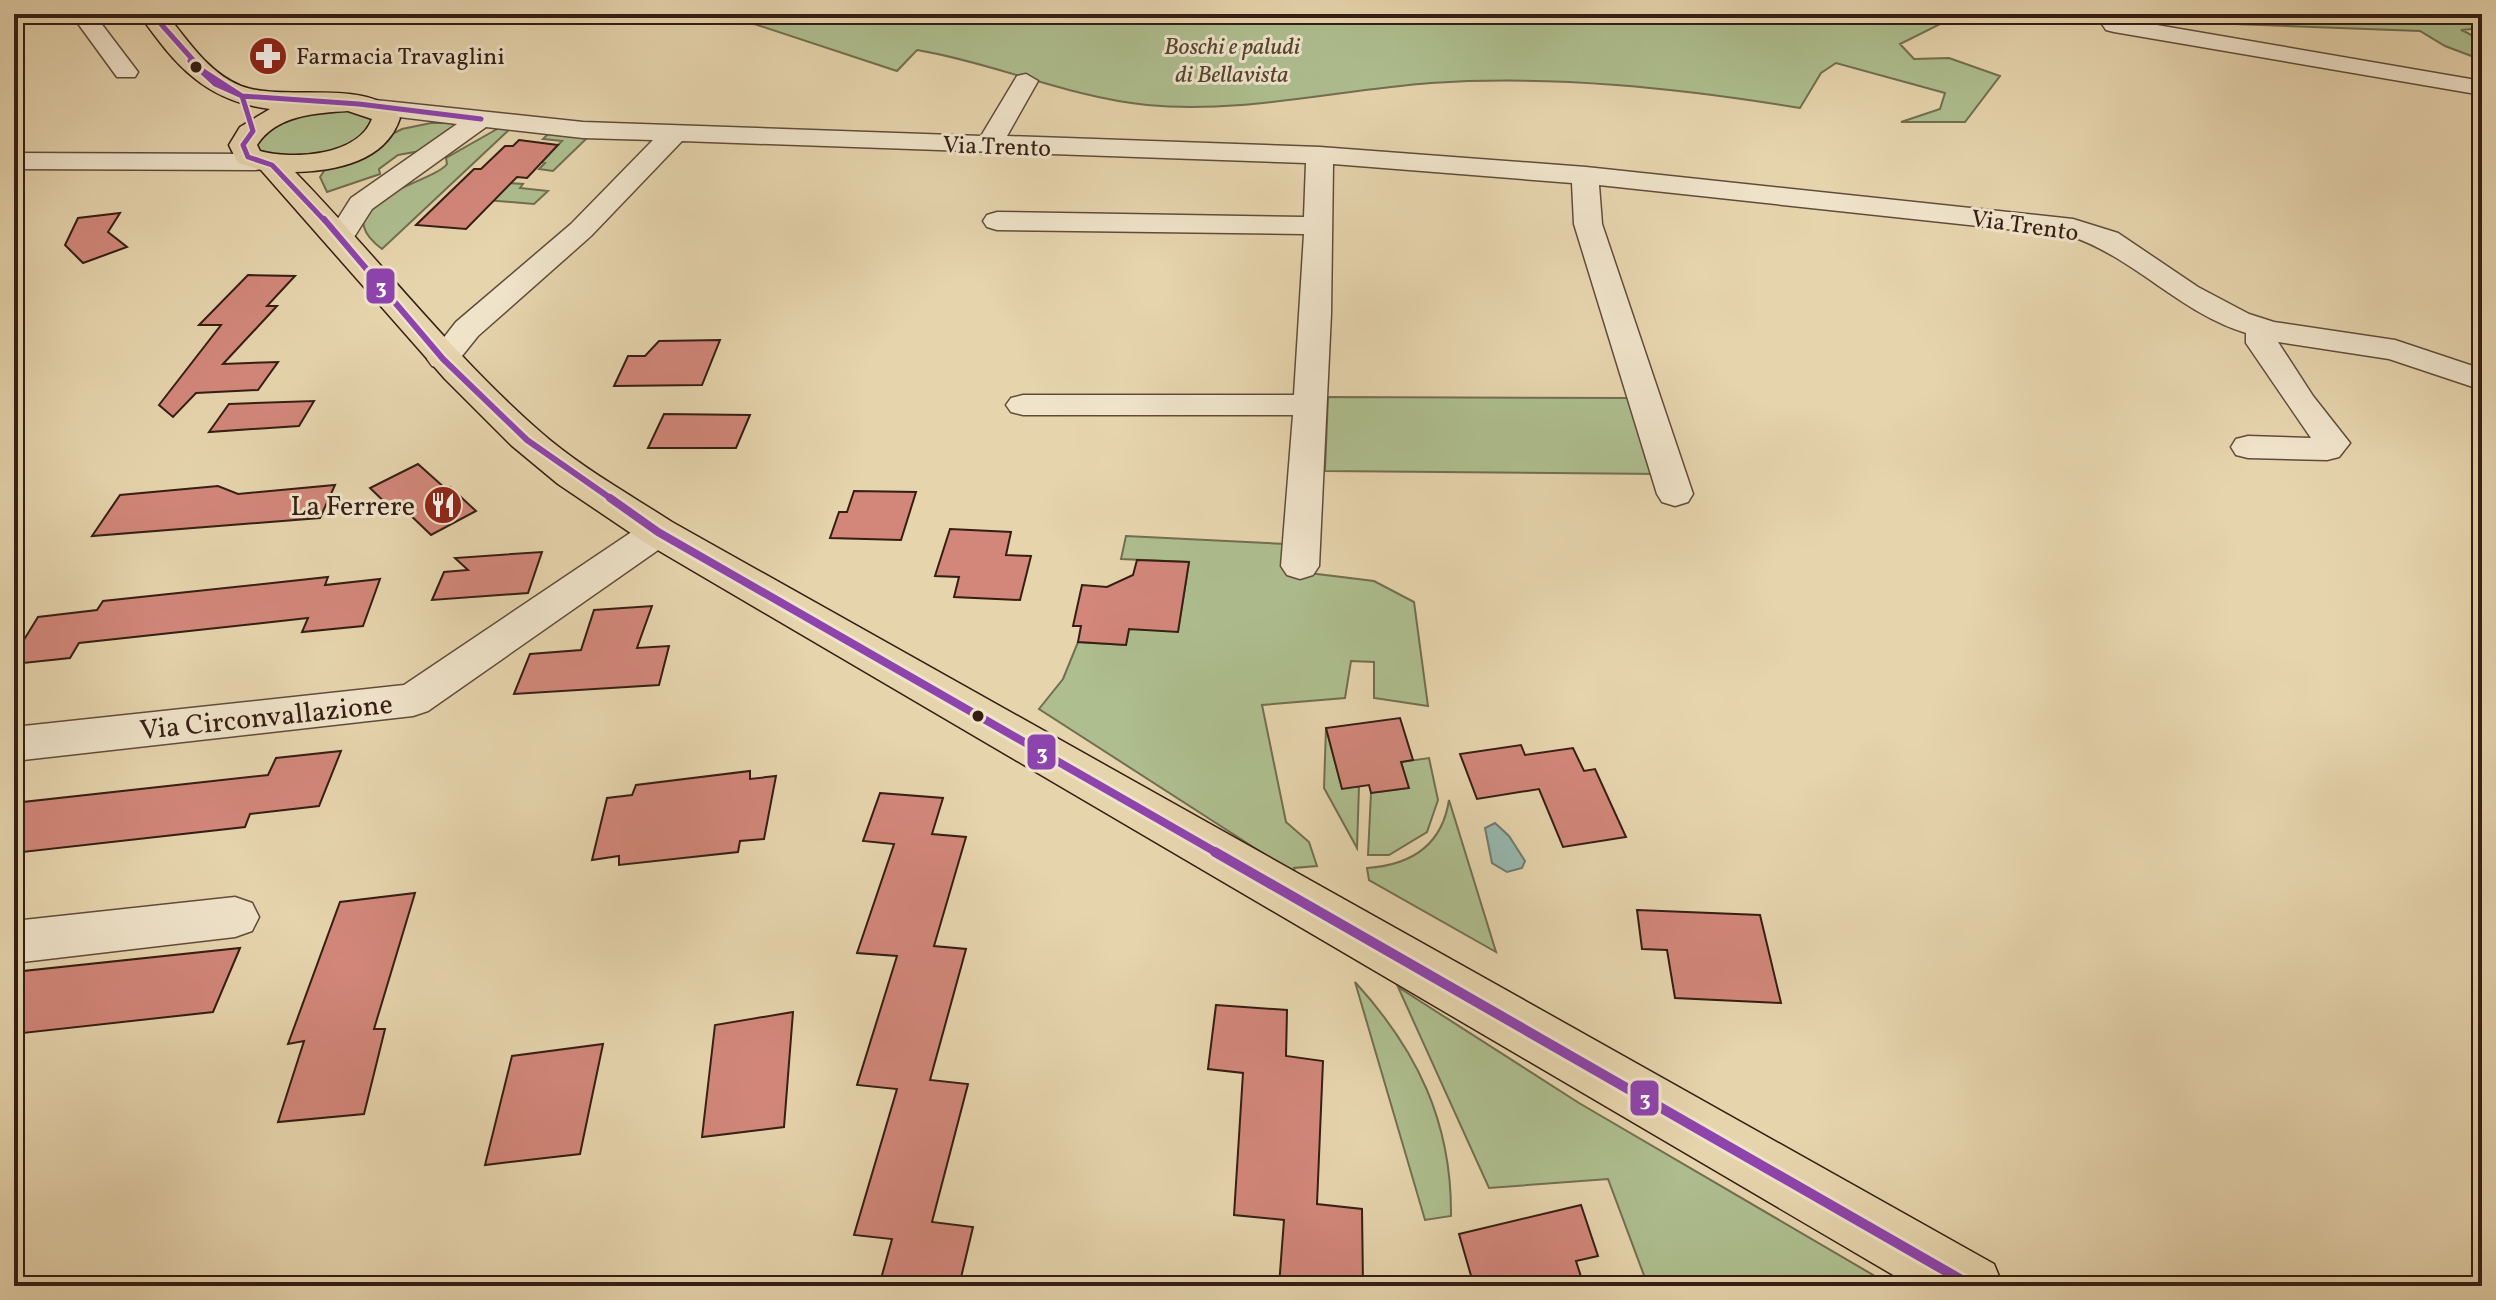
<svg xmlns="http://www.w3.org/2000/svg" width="2496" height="1300" font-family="Vollkorn,serif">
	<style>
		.green { fill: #aebe8f; stroke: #726e51; stroke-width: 2 }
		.water { fill: #96b8ae; stroke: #6f7a70; stroke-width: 2 }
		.building { fill: #d2877a; stroke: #351e13; stroke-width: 2 }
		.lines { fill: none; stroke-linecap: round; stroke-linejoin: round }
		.minor-casing { stroke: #614c3a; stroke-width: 3 }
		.major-casing { stroke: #351e13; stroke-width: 3 }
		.minor { fill: #efe3ca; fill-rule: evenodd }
		.major { fill: #e6d4ad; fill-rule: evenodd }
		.bus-1-far3-casing { stroke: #efe3ca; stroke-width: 9 }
		.bus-1-far2-casing { stroke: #efe3ca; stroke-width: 11 }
		.bus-1-far1-casing { stroke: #efe3ca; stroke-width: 14 }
		.bus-1-casing { stroke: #efe3ca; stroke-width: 16 }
		.bus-1-far3 { stroke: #8e44ad; stroke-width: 5 }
		.bus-1-far2 { stroke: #8e44ad; stroke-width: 6 }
		.bus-1-far1 { stroke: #8e44ad; stroke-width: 8 }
		.bus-1 { stroke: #8e44ad; stroke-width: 10 }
		.bus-dot { fill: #351e13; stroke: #efe3ca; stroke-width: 3 }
		.labels { text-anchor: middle; stroke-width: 6; stroke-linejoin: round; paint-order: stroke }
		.far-park-label { font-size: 24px; font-style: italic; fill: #534632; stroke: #efe3ca }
		.far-poi-label { font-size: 24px; fill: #351e13; stroke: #efe3ca; text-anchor: start }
		.far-street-label { font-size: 24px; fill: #351e13; stroke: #efe3ca }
		.poi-label { font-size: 28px; fill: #351e13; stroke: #efe3ca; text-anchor: end }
		.street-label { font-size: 28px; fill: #351e13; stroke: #efe3ca }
		.line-badge { stroke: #efe3ca; stroke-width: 3 }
		.badge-label { font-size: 22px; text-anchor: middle; font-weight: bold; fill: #fff }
	</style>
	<rect width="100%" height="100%" fill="#e6d4ad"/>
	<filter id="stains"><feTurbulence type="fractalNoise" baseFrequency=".0025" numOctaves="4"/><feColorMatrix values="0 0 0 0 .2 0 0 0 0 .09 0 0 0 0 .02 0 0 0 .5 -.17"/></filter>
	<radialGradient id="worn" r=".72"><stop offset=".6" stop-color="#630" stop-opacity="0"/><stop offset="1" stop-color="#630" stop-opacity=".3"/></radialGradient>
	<path class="green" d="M 724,14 L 2482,14 L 2482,28 L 2461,30 C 2478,37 2482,41 2482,60 L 2445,46 L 2420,31 L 2071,18 L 2059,22 L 1958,15 L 1900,44 L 1914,59 L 1949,58 L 2000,76 L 1965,122 L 1901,122 L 1940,109 L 1945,93 L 1836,63 L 1821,73 L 1800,108 C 1679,88 1554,75 1431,83 C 1337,90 1242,114 1147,105 C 1068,97 994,63 917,50 L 897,71 Z
		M 339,108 L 368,114 L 375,121 C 353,159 304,156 265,156 L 256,148 L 258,138 L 288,118 Z
		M 431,123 L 465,123 L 426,150 L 398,155 L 379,169 L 380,174 L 327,192 L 320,177 L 326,168 L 402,129 Z
		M 499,128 L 511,128 L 382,249 C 320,202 432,184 447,164 L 446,158 Z
		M 548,134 L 587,138 L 553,171 L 539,169 L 545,163 L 540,162 L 562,141 L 543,139 Z
		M 491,182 L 523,184 L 520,188 L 548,191 L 534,204 L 473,199 Z
		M 1328,397 L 1633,398 L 1661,474 L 1325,471 Z
		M 1126,536 L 1286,544 L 1285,570 L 1374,581 L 1414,602 L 1428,706 L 1374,698 L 1374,662 L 1351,661 L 1345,698 L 1262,705 L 1286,822 L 1309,842 L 1317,866 L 1294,868 L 1295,874 L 1039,709 L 1063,679 L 1078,642 L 1126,645 L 1129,629 L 1178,631 L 1189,562 L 1121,559 Z
		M 1326,728 L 1342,788 L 1359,786 L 1357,848 L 1324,788 Z
		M 1429,758 L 1438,800 L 1427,832 L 1389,855 L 1368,855 L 1371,793 L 1408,788 L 1401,762 Z
		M 1449,800 L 1496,952 L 1369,880 L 1367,868 C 1411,865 1442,846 1449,800 Z
		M 1355,982 C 1417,1050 1452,1122 1451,1216 L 1425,1220 Z
		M 1398,987 L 1579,1103 L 1892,1286 L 1648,1286 L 1608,1179 L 1489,1188 Z"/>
	<path class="water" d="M 1495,823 L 1509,836 L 1525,861 L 1522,868 L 1507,872 L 1492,863 L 1485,828 Z"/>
	<path class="building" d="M 519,140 L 558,145 L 527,178 L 517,177 L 466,229 L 416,225 L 474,169 L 481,169 L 505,146 L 513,146 Z
		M 120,213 L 108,232 L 127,247 L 83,263 L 65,245 L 78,218 Z
		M 248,275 L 295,276 L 267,306 L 277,306 L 223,364 L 278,362 L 258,390 L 196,393 L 173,417 L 159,405 L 221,325 L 199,325 Z
		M 720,340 L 702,385 L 614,386 L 628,356 L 645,356 L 659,341 Z
		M 314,401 L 299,426 L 209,432 L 229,404 Z
		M 664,414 L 750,415 L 736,448 L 648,448 Z
		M 418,464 L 446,489 L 450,487 L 476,511 L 431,535 L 403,508 L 395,512 L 370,488 Z
		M 335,485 L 320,518 L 92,536 L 120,495 L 218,486 L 238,494 Z
		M 854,491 L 916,492 L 901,540 L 830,538 L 839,512 L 847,512 Z
		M 950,529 L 1011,532 L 1006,555 L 1031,556 L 1020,600 L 954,597 L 959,577 L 935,576 Z
		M 542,552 L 528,593 L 432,600 L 444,572 L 468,570 L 455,558 Z
		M 1137,560 L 1189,562 L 1178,632 L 1129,629 L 1126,645 L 1078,642 L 1081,626 L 1073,626 L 1082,585 L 1107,587 L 1133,575 Z
		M 328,577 L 325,585 L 380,579 L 363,626 L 302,632 L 308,618 L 79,643 L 70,658 L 14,664 L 14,656 L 38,617 L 97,610 L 103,601 Z
		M 652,606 L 637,648 L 669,646 L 659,685 L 514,694 L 530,654 L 581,650 L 594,610 Z
		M 1400,718 L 1413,760 L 1401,762 L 1409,788 L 1371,793 L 1369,785 L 1342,789 L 1326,728 Z
		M 1521,745 L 1525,755 L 1573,748 L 1584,771 L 1595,769 L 1626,837 L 1563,847 L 1539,789 L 1477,799 L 1460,754 Z
		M 341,751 L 319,806 L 250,814 L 245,827 L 14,853 L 14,803 L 268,775 L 276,758 Z
		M 750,771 L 750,779 L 776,776 L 764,839 L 740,841 L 738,852 L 619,865 L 619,856 L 592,860 L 607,798 L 632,795 L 636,785 Z
		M 880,793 L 943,798 L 932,834 L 966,837 L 934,946 L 966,949 L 930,1080 L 968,1084 L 932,1222 L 973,1227 L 959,1286 L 879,1286 L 892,1239 L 854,1235 L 897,1089 L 857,1085 L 897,956 L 857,953 L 894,844 L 863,841 Z
		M 415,893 L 374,1029 L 385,1029 L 364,1114 L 278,1122 L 304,1041 L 288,1044 L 340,902 Z
		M 1637,910 L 1760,915 L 1781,1003 L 1675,998 L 1667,950 L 1642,949 Z
		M 240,948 L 213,1012 L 14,1034 L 14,972 Z
		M 1216,1005 L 1287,1010 L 1286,1056 L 1323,1061 L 1317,1204 L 1362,1209 L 1363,1286 L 1279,1286 L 1284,1220 L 1234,1215 L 1243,1073 L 1208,1069 Z
		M 793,1012 L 784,1127 L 702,1137 L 715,1025 Z
		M 603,1044 L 580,1154 L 485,1165 L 512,1056 Z
		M 1581,1205 L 1598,1256 L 1576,1261 L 1584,1286 L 1474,1286 L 1459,1234 Z"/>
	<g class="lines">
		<g class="minor-casing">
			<path id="minor" d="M 71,14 L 94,14 L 138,72 L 135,77 L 117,77 Z
				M 2095,14 L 2118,14 L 2122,19 L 2482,81 L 2482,95 L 2114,32 L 2106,30 Z
				M 1026,74 L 1038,81 L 1007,136 L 1320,147 L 1586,167 L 2073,219 L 2118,233 L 2198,287 L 2249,314 L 2274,322 L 2395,340 L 2482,369 L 2482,390 L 2389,359 L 2278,342 L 2313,396 L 2350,443 L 2339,457 L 2327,460 L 2248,458 L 2236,455 L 2231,447 L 2236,439 L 2248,436 L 2311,438 L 2246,343 L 2246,333 C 2180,313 2134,257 2070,236 L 1599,185 L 1602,224 L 1693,494 L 1688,502 L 1675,506 L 1662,502 L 1657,494 L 1574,224 L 1572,183 L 1333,164 L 1331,314 L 1319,566 L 1313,575 L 1300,579 L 1287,575 L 1281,566 L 1293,415 L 1023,415 L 1011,412 L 1006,405 L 1011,398 L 1023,395 L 1294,395 L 1304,234 L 997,230 L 987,227 L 983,221 L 987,215 L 997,212 L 1304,217 L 1306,163 L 682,141 L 591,236 L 478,336 L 454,366 L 443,369 L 432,366 L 427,359 L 456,322 L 571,224 L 653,140 L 583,138 L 486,127 L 372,209 L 349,245 L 329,245 L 325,239 L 351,198 L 457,124 L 366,113 L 362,108 L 366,103 L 375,100 L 583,122 L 981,136 L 1017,76 Z
				M 14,153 L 256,154 L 265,156 L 269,162 L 265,168 L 256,170 L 14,169 Z
				M 658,520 L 671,523 L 676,532 L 671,541 L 428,711 L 413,716 L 14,761 L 14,727 L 404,685 L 645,523 Z
				M 235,897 L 252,903 L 259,917 L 252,931 L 235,937 L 14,963 L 14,921 Z"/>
		</g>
		<g class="major-casing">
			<path id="major" d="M 139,14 L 166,14 C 188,40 207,72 241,86 C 286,103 371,76 400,118 C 386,161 336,171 295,172 C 381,260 456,361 551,441 C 589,472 632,496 672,522 L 1994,1264 L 2003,1286 L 1912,1286 L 644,542 L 558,484 L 511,445 L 445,379 L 261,170 L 238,163 L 229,145 L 240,127 L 270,109 C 205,101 175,65 139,14 ZM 348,111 L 372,119 C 358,156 293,160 260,151 L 257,145 C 276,115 316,113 348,111 Z"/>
		</g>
		<use href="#minor" class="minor"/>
		<use href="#major" class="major"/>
		<g class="bus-1-far3-casing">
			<path id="bus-1-far3" d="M 152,14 L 202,70 L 242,96 L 253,131 L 243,145 L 248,157 L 272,165 L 325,221
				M 190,61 L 215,84 L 242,96 L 359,104 L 481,119"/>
		</g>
		<g class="bus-1-far2-casing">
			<path id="bus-1-far2" d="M 324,219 L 443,359 L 527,440 L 613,500"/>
		</g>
		<g class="bus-1-far1-casing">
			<path id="bus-1-far1" d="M 610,498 L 658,532 L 1219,854"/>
		</g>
		<g class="bus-1-casing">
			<path id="bus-1" d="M 1215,852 L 1972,1286"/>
		</g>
		<use href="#bus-1-far3" class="bus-1-far3"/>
		<use href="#bus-1-far2" class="bus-1-far2"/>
		<use href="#bus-1-far1" class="bus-1-far1"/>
		<use href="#bus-1" class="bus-1"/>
	</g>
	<defs>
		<g id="pharmacy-disc" transform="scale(2)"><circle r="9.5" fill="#8f2418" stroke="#efe3ca"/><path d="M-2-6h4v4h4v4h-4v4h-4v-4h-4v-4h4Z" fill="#fff"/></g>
		<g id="restaurant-disc" transform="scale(2)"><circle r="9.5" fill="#8f2418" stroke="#efe3ca"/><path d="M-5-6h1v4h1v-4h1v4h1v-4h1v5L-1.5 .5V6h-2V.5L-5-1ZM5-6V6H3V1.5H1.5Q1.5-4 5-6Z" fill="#fff"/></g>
	</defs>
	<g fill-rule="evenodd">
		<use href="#pharmacy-disc" x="268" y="56"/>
		<use href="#restaurant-disc" x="443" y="505"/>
	</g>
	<g class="bus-dot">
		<circle cx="196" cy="67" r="7"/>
		<circle cx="978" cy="716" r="7"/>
	</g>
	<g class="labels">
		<g class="far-park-label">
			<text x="1232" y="54">Boschi e paludi<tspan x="1232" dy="28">di Bellavista</tspan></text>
		</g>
		<g class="far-poi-label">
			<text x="296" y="64">Farmacia Travaglini</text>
		</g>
		<g class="far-street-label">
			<text transform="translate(997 146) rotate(2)" y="8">Via Trento</text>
			<text transform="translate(2025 225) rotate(8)" y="8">Via Trento</text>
		</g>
		<g class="poi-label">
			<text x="415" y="515">La Ferrere</text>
		</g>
		<g class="street-label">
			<text transform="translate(266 716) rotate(-6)" y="10">Via Circonvallazione</text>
		</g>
	</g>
	<g class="line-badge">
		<rect x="365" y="267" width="31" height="38" rx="8" fill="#8e44ad"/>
		<rect x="1026" y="733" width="31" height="38" rx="8" fill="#8e44ad"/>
		<rect x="1629" y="1079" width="31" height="38" rx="8" fill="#8e44ad"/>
	</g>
	<g class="badge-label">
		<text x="381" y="294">3</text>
		<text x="1042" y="760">3</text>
		<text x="1645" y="1106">3</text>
	</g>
	<rect width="2496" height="1300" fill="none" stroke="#e6d4ad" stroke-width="48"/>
	<rect x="16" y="16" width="2464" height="1268" fill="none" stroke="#351e13" stroke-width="4"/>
	<rect x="24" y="24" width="2448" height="1252" fill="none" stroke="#351e13" stroke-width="2"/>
	<rect width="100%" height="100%" filter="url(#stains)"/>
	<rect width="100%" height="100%" fill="url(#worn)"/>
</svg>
